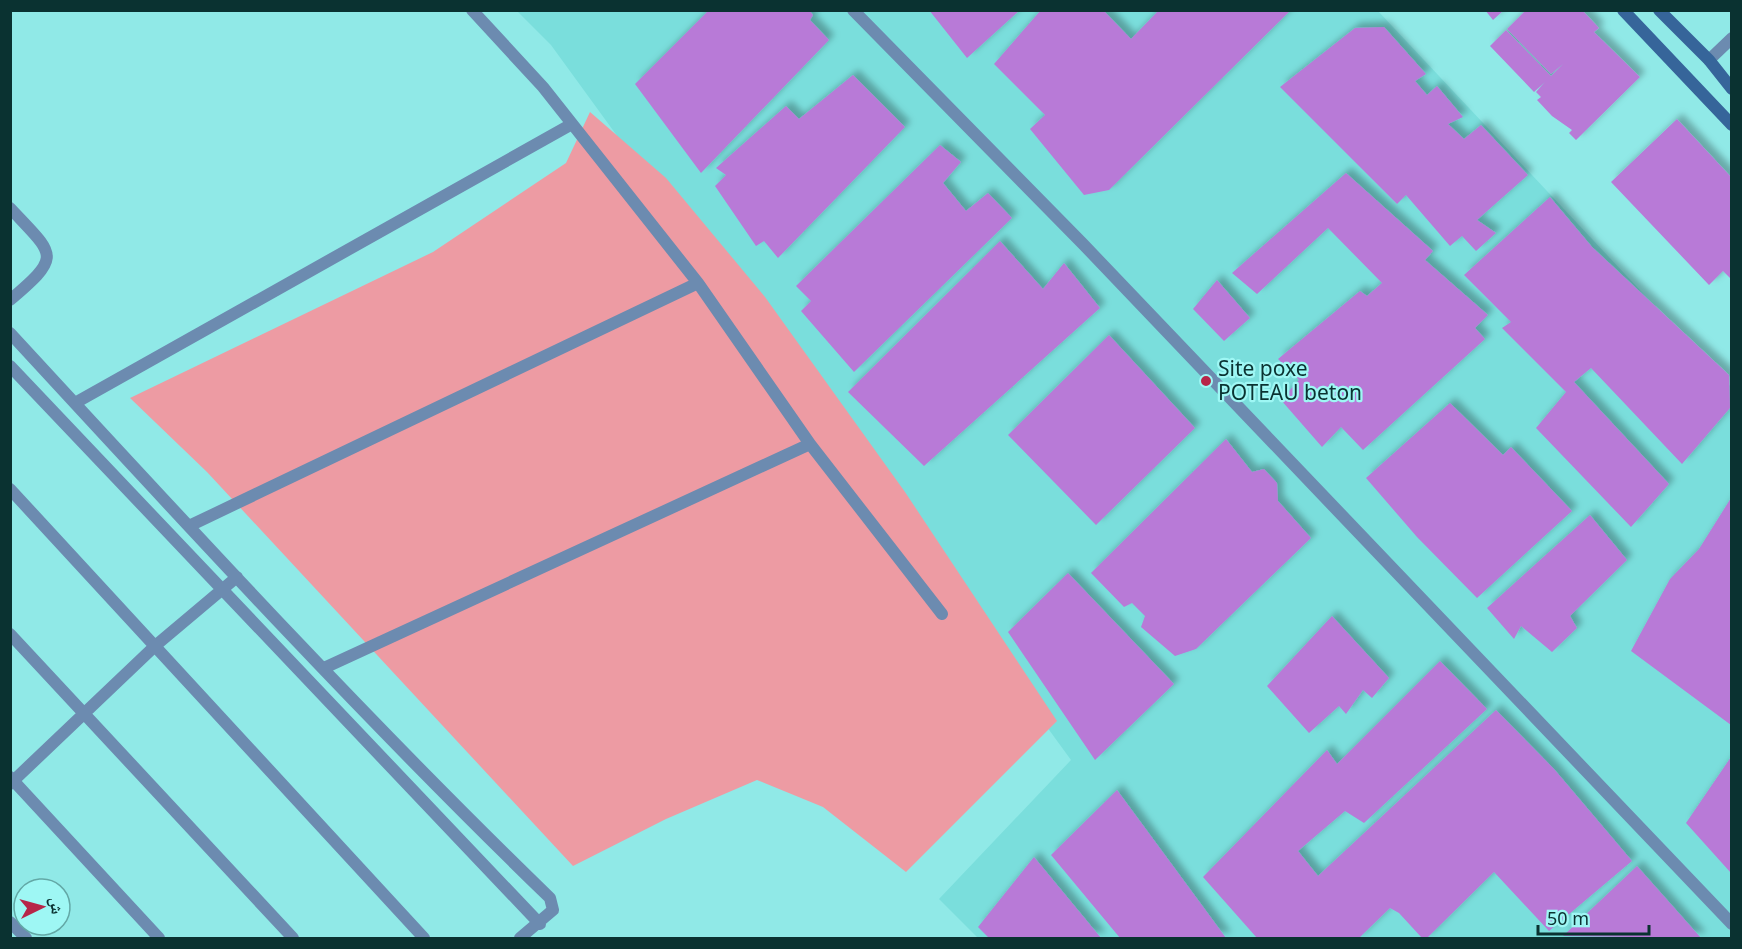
<svg xmlns="http://www.w3.org/2000/svg" width="1742" height="949" font-family="'Noto Sans','Noto Naskh Arabic',sans-serif">
	<style>
		.built { fill: #7adedc }
		.green { fill: #ed9ba3 }
		.building { fill: #b87ad7; filter: url(#shadow) }
		.lines { fill: none; stroke-linecap: round; stroke-linejoin: round }
		.street { stroke: #6c8bb0; stroke-width: 12 }
		.secondary { stroke: #36659a; stroke-width: 12 }
		.poi-dot { fill: #b72548; stroke: #9ef7f4; stroke-width: 2 }
		.labels { text-anchor: middle; stroke-width: 4.5; stroke-linejoin: round; paint-order: stroke }
		.poi-label { font-size: 21px; fill: #0a3231; stroke: #9ef7f4; text-anchor: start }
	</style>
	<defs>
		<filter id="shadow"><feDropShadow dx="5.5" dy="-5.5" stdDeviation="3" flood-color="#0004"/></filter>
	</defs>
	<rect width="100%" height="100%" fill="#90e9e7"/>
	<path class="built" d="M 517,11 L 1378,11 L 1731,387 L 1731,938 L 978,938 L 939,899 L 1071,760 L 551,45 Z"/>
	<path class="green" d="M 590,112 L 666,178 L 765,297 L 905,492 L 1057,721 L 906,872 L 823,807 L 757,780 L 666,819 L 573,866 L 207,472 L 130,398 L 433,252 L 566,163 Z"/>
	<path class="building" d="M 709,10 L 809,10 L 813,15 L 810,20 L 829,40 L 701,173 L 635,84 Z
		M 929,10 L 1020,10 L 967,58 Z
		M 1041,10 L 1103,10 L 1131,39 L 1159,10 L 1291,10 L 1109,190 L 1084,195 L 1030,129 L 1045,115 L 994,64 Z
		M 1485,10 L 1504,10 L 1493,20 Z
		M 1526,10 L 1582,10 L 1599,28 L 1594,32 L 1640,77 L 1576,140 L 1569,133 L 1572,130 L 1552,116 L 1537,100 L 1541,97 L 1536,92 L 1545,82 L 1534,92 L 1490,46 L 1506,30 L 1551,76 L 1563,64 L 1551,74 L 1507,29 Z
		M 1384,27 L 1426,74 L 1415,81 L 1427,95 L 1437,86 L 1463,117 L 1448,124 L 1464,139 L 1481,125 L 1528,175 L 1477,220 L 1496,233 L 1476,251 L 1462,236 L 1450,246 L 1406,195 L 1397,204 L 1280,87 L 1355,28 Z
		M 853,75 L 905,127 L 778,258 L 764,241 L 756,246 L 715,186 L 726,175 L 716,168 L 786,106 L 799,119 Z
		M 1677,119 L 1731,177 L 1731,279 L 1723,271 L 1709,285 L 1611,182 Z
		M 940,145 L 961,162 L 943,183 L 966,211 L 988,193 L 1012,218 L 854,372 L 801,311 L 811,301 L 796,286 Z
		M 1346,173 L 1433,251 L 1425,260 L 1488,315 L 1475,328 L 1485,339 L 1363,450 L 1341,427 L 1322,447 L 1281,400 L 1299,380 L 1278,359 L 1360,291 L 1367,296 L 1382,283 L 1328,228 L 1257,294 L 1232,273 Z
		M 1550,197 L 1592,247 L 1729,375 L 1730,408 L 1682,464 L 1591,368 L 1574,382 L 1669,484 L 1631,527 L 1536,428 L 1566,392 L 1502,328 L 1511,322 L 1464,275 Z
		M 1000,241 L 1043,289 L 1064,263 L 1100,308 L 924,466 L 848,392 Z
		M 1217,280 L 1250,318 L 1224,341 L 1193,309 Z
		M 1109,335 L 1195,428 L 1096,525 L 1008,435 Z
		M 1450,403 L 1503,455 L 1511,447 L 1572,511 L 1477,598 L 1417,537 L 1366,478 Z
		M 1226,439 L 1252,472 L 1264,469 L 1277,483 L 1278,501 L 1311,538 L 1196,649 L 1175,656 L 1141,627 L 1145,616 L 1132,603 L 1124,607 L 1091,573 Z
		M 1731,498 L 1731,725 L 1631,651 L 1670,579 L 1699,549 Z
		M 1590,515 L 1627,560 L 1570,616 L 1577,628 L 1552,652 L 1521,626 L 1514,639 L 1487,608 Z
		M 1068,573 L 1174,684 L 1095,760 L 1008,632 Z
		M 1332,616 L 1389,678 L 1372,698 L 1363,690 L 1346,714 L 1339,706 L 1309,733 L 1267,686 Z
		M 1440,661 L 1487,709 L 1364,823 L 1345,811 L 1298,851 L 1318,876 L 1496,710 L 1554,769 L 1632,861 L 1549,931 L 1494,872 L 1427,938 L 1422,938 L 1399,913 L 1390,908 L 1359,938 L 1257,938 L 1203,877 L 1327,750 L 1337,764 Z
		M 1731,757 L 1731,873 L 1686,823 Z
		M 1117,790 L 1226,938 L 1120,938 L 1051,855 Z
		M 1034,857 L 1101,938 L 989,938 L 978,927 Z
		M 1637,866 L 1701,938 L 1563,936 Z"/>
	<g class="lines">
		<path class="street" d="M 472,10 L 543,87 L 698,283 L 810,444 L 942,614
			M 853,10 L 1083,244 L 1732,924
			M 1709,60 L 1732,38
			M 10,208 C 55,256 63,255 10,300
			M 10,333 C 187,525 363,717 550,898 L 553,910 L 520,938
			M 10,366 L 540,924
			M 75,403 L 572,124
			M 10,489 L 424,938
			M 189,526 L 698,283
			M 10,634 L 293,938
			M 324,668 L 810,444
			M 10,777 L 159,938
			M 10,784 L 155,646 L 237,577
			M 10,922 L 26,938"/>
		<path class="secondary" d="M 1623,10 L 1732,125
			M 1659,10 L 1709,60 L 1732,89"/>
	</g>
	<circle class="poi-dot" cx="1206" cy="381" r="6"/>
	<g class="labels">
		<g class="poi-label">
			<text x="1218" y="376">Site poxe<tspan x="1218" dy="24">POTEAU beton</tspan></text>
		</g>
	</g>
	<rect width="1742" height="949" fill="none" stroke="#0a3231" stroke-width="24"/>
	<g transform="translate(42 907) rotate(85)"><circle r="28" fill="#9ef7f4" stroke="#63a8a6" stroke-width="1.5"/>
	<path d="M0-4.5L10 22L0 15L-10 22Z" fill="#b72548"/>
	<text y="-9" font-size="16" font-weight="bold" text-anchor="middle" fill="#0a3231">ش</text>
	</g>
	<path d="M1538 925v9h111v-9" fill="none" stroke="#0a3231" stroke-width="3"/>
	<text x="1547" y="925" font-size="18" fill="#0a3231" stroke="#9ef7f4" stroke-width="4.5" paint-order="stroke">50 m</text>
</svg>
